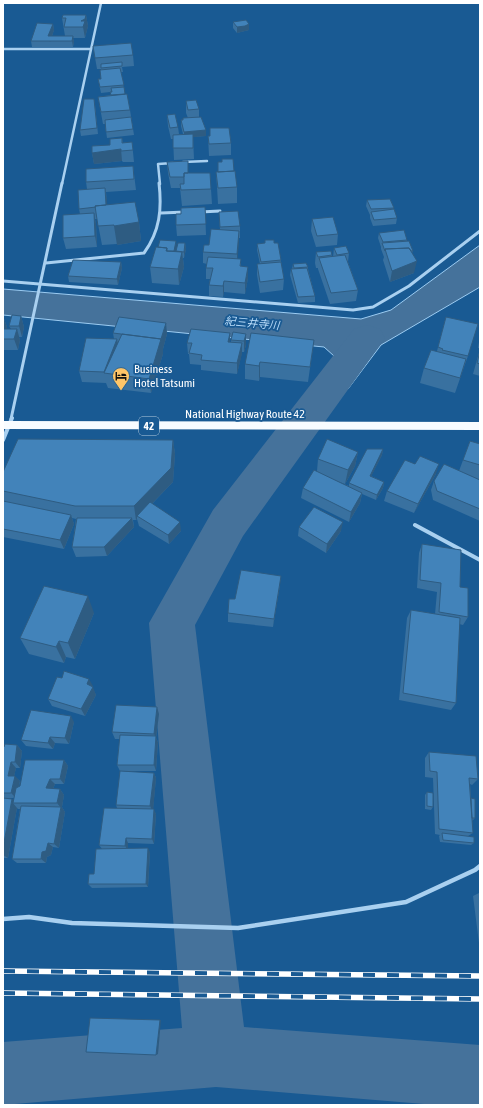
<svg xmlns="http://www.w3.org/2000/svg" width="483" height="1108" font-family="'Asap Condensed','Noto Sans JP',sans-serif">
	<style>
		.water { fill: #45729b; stroke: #9cccf2 }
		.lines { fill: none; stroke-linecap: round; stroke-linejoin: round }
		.river { fill: #45729b; fill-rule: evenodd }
		.pedestrian { stroke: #a9d0f0; stroke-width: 4.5 }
		.minor-far2 { stroke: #a9d0f0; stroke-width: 2.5 }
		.minor-far1 { stroke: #a9d0f0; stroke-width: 3 }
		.minor { stroke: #a9d0f0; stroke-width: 4 }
		.trunk { fill: #f8fcff; fill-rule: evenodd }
		.rail-casing { stroke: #fff; stroke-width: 5.5 }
		.rail { stroke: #195a93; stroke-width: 4; stroke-dasharray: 12; stroke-linecap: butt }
		.wall { fill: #3971a0 }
		.shaded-wall { fill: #2e5c82 }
		.building { fill: #4283ba; stroke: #2e5c82 }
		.labels { text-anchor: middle; stroke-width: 3.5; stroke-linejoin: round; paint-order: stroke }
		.far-water-label { font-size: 11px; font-style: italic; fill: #b5d9f7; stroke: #195a93 }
		.shield { fill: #195a93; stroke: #bacedf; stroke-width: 1 }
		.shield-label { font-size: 11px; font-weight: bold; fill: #fff }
		.poi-label { font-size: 12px; fill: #fff; stroke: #195a93; text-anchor: start }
		.street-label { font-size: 12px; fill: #fff; stroke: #195a93 }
	</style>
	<rect width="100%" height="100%" fill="#195a93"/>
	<path class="water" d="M 480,245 L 480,287 L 381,345 L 348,389 L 318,383 L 334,356 L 324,347 L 3,315 L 3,289 L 361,319 L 391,310 Z"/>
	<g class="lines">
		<path class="river" d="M 367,325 L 380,329 L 385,338 L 243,536 L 195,625 L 244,1027 L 480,1045 L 480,1105 L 436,1105 L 216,1087 L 3,1105 L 3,1042 L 182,1028 L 149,623 L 213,510 L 354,329 Z"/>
		<path class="pedestrian" d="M 3,919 L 29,917 L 72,923 L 238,928 L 406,902 L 475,870 L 480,866"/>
		<path class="minor-far2" d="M 3,49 L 91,49
			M 183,162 L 207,161
			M 62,184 L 101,3
			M 160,184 L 158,164 L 173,163"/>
		<path class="minor-far1" d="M 200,212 L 220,211
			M 161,213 L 186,212
			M 46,263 L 144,253 C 160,231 162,209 159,183
			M 3,281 L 353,310 L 373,307 L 409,286 L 480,231
			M 11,419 L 62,183"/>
		<path class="minor" d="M 3,440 L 12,418
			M 415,525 L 480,560"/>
		<path class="trunk" d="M 3,421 L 480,422 L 480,430 L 3,429 Z"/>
		<g class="rail-casing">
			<path id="rail" d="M 3,971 L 480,976
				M 3,993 L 480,999"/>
		</g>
		<use href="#rail" class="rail"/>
	</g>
	<path class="wall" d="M 86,15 L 88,26 L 85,38 L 73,38 L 74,42 L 73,47 L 32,47 L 31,41 L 53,24 L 54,30 L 52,36 L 65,36 L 62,18 Z
		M 233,22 L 249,24 L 249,30 L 237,33 L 233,28 Z
		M 93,46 L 133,55 L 134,66 L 122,67 L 123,72 L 121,72 L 125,94 L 130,110 L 134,135 L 107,138 L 105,124 L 103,124 L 98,97 L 111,95 L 110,92 L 101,93 L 98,79 L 101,79 L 101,69 L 97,69 Z
		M 186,101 L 199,109 L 199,117 L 206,136 L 193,137 L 194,159 L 174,160 L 173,139 L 171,139 L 168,126 L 167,115 L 178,127 L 179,134 L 183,134 L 181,126 L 181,120 L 188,118 L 186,113 Z
		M 95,105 L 98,134 L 81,136 L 80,130 Z
		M 210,128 L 231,143 L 231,155 L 209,156 L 208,136 L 210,136 Z
		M 122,138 L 123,143 L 132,142 L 134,162 L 123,162 L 122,161 L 94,164 L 92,153 L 110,145 Z
		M 222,159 L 234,171 L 237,187 L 237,203 L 218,204 L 217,187 L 216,172 L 218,172 L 218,162 L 222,162 Z
		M 167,162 L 189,173 L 211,189 L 212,204 L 182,206 L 180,188 L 171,188 L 168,173 Z
		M 133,166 L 136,190 L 106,192 L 107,205 L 139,222 L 141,241 L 117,245 L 117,244 L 102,245 L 97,219 L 95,219 L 96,224 L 97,247 L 66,249 L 63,238 L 80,214 L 79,209 L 87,189 L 86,182 Z
		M 367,200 L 394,208 L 393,209 L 397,218 L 396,224 L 373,226 L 370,218 L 370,215 L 366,206 Z
		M 205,207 L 206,235 L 177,236 L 176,225 L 181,214 Z
		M 219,212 L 240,226 L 240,238 L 239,238 L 237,259 L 241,259 L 241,266 L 248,278 L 245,294 L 224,292 L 223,297 L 209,296 L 209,285 L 210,279 L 206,279 L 206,268 L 207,264 L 203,263 L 203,252 L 220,230 Z
		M 312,219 L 338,234 L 337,245 L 316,247 L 311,231 Z
		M 379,233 L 407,240 L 407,241 L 413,251 L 412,253 L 414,273 L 390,282 L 383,260 L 384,257 L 381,249 L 381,247 L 378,238 Z
		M 185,243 L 186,249 L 184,258 L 183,258 L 184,267 L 179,285 L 152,283 L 150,267 L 177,247 Z
		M 274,243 L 281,260 L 281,264 L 284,279 L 283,290 L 260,293 L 257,275 L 257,264 L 260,264 L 257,250 L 257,244 Z
		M 334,248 L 349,253 L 348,262 L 358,290 L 356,301 L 330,304 L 318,269 L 318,268 L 316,268 L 315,263 L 316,252 L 332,255 L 332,257 L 333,257 Z
		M 121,262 L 122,268 L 118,285 L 69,282 L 68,276 Z
		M 293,264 L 308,267 L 308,269 L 315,296 L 315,302 L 298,303 L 290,275 L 291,269 L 292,269 Z
		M 3,316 L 7,327 L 6,329 L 11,329 L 9,326 L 21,316 L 24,327 L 22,337 L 19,337 L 20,340 L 18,350 L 3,350 Z
		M 446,317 L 468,356 L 464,367 L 455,393 L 420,383 L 424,368 L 437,351 Z
		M 166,323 L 167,334 L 163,349 L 163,354 L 151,393 L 108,388 L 106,383 L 82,382 L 79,371 L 114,339 L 113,333 Z
		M 246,334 L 246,345 L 244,352 L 242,352 L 237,374 L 201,370 L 201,365 L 190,364 L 189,354 L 188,354 L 187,343 L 231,342 L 231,340 Z
		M 480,336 L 480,348 L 478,348 Z
		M 314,340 L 308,382 L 260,377 L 259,381 L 245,379 L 245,364 Z
		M 480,349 L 480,376 L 473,374 Z
		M 173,440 L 175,454 L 173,482 L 152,504 L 181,531 L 169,544 L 139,526 L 137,519 L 136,520 L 133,520 L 134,527 L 107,556 L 76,557 L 72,547 L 76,519 L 72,518 L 74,524 L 64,549 L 3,537 L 3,472 Z
		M 470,441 L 480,444 L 480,521 L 433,500 L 431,490 L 434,481 L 459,471 Z
		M 383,449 L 382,455 L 371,476 L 384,482 L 383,488 L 376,500 L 362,494 L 360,503 L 349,522 L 301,498 L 303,488 L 317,471 L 318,459 L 358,452 L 355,466 L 345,484 L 334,480 L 349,486 L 349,483 Z
		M 415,464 L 436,474 L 414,513 L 384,501 L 387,491 Z
		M 299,527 L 341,531 L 326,553 L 298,536 Z
		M 422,544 L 460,587 L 468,617 L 463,625 L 459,624 L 456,703 L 451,710 L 399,700 L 407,618 L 411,610 L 435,614 L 437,592 L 417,588 L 419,553 Z
		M 280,585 L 273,627 L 228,622 L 228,613 L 235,599 Z
		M 94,613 L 75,659 L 66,657 L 64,663 L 29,654 L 20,638 Z
		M 93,686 L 92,687 L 96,695 L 85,716 L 52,706 L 48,699 Z
		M 159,714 L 156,738 L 158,742 L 156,771 L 120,771 L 117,765 L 120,739 L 115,739 L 112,732 Z
		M 74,722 L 69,744 L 55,743 L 53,749 L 26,746 L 21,740 Z
		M 17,745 L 22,751 L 20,768 L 16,768 L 14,776 L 20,781 L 19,787 L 64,760 L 68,766 L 64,784 L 55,784 L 53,789 L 60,789 L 64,795 L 62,807 L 65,812 L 59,848 L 53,847 L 51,855 L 47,857 L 46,863 L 17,863 L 12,859 L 20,809 L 18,809 L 17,808 L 8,858 L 3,858 L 3,798 L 14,800 L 14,798 L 3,798 L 3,747 Z
		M 429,752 L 478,779 L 472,785 L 470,784 L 471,798 L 475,818 L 472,821 L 473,833 L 468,836 L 474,843 L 471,845 L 440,842 L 439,836 L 440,835 L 435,834 L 433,778 L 425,777 L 425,758 Z
		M 154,773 L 156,778 L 153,809 L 156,814 L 154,844 L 128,843 L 128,848 L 150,852 L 148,887 L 92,888 L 88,884 L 94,874 L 102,849 L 99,845 L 117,808 L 116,805 Z
		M 427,792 L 433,807 L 431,810 L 425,809 L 425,795 Z
		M 479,893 L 480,893 L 480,943 L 479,943 L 473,896 Z"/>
	<path class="shaded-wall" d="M 86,15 L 88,26 L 85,38 L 83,27 L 81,21 Z
		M 53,24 L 54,30 L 50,42 L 48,36 Z
		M 249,24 L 249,30 L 237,33 L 237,27 Z
		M 73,36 L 74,42 L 73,47 L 72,41 Z
		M 206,130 L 206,136 L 184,138 L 184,132 Z
		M 121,149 L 122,161 L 94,164 L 92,153 Z
		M 105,188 L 107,200 L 108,218 L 106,207 Z
		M 94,213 L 96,224 L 97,247 L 95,236 Z
		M 139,222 L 141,241 L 117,245 L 114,226 Z
		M 239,231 L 239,243 L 237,265 L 237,254 Z
		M 176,241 L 177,247 L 174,261 L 173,255 Z
		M 185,243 L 186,249 L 184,258 L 184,252 Z
		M 182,252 L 184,267 L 179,285 L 178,269 Z
		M 417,261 L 414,273 L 390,282 L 392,271 Z
		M 121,262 L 122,268 L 118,285 L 117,279 Z
		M 248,267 L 248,278 L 245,294 L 245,283 Z
		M 224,281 L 224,292 L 223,297 L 223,286 Z
		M 3,316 L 7,327 L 4,339 L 3,338 Z
		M 21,316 L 24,327 L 22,337 L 19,326 Z
		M 166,323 L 167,334 L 163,349 L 163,354 L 151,393 L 149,379 L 161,339 Z
		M 17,329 L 20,340 L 18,350 L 14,339 Z
		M 230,333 L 230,344 L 228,342 Z
		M 246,334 L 246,345 L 244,352 L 244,341 Z
		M 117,339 L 119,350 L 104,372 Z
		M 242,343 L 242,354 L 237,374 L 237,363 Z
		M 260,362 L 260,377 L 259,381 L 259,366 Z
		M 173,440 L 175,454 L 173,482 L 139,517 L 137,516 L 137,519 L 136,520 L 134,506 Z
		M 383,449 L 382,455 L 369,481 L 370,476 Z
		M 358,452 L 355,466 L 345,484 L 348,470 Z
		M 439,464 L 436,474 L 414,513 L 418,504 Z
		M 384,482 L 383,488 L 376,500 L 377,495 Z
		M 362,493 L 360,503 L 349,522 L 351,512 Z
		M 71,515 L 74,524 L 64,549 L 60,540 Z
		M 132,518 L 134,527 L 107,556 L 104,547 Z
		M 180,522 L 181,531 L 169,544 L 168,535 Z
		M 343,522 L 341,531 L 326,553 L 327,544 Z
		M 281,576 L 280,585 L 273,627 L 274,619 Z
		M 88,596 L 94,613 L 75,659 L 68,643 Z
		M 59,641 L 66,657 L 64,663 L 56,647 Z
		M 89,679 L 93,686 L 90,691 L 87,684 Z
		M 93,687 L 96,695 L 85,716 L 81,709 Z
		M 157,707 L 159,714 L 156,738 L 158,742 L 156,771 L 154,765 L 156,738 L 154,734 Z
		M 71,716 L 74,722 L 69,744 L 65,738 Z
		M 50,737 L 55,743 L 53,749 L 48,743 Z
		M 17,745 L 22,751 L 20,768 L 15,762 Z
		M 64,760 L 68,766 L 64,784 L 60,779 Z
		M 11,762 L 16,768 L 13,781 L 8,776 Z
		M 154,773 L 156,778 L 153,812 L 150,806 Z
		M 15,776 L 20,781 L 16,798 L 11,793 Z
		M 50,779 L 55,784 L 51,794 L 46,788 Z
		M 60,789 L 64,795 L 62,807 L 65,812 L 59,848 L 54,844 L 61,808 L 57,803 Z
		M 12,799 L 17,803 L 13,803 L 17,808 L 8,858 L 3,855 L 3,848 Z
		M 154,809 L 156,814 L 154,844 L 152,839 Z
		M 126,838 L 128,843 L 128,850 L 125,846 Z
		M 48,843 L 53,847 L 51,855 L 47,857 L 46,863 L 41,859 L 42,852 Z
		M 148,848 L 150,852 L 148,887 L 146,884 Z
		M 160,1020 L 161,1020 L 158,1054 L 156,1055 Z"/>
	<path class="building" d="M 63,15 L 86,15 L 85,19 L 81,21 L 85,21 L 83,27 L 64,27 L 66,18 L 62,18 Z
		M 246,20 L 249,24 L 245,26 L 237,27 L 233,22 Z
		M 37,23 L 53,24 L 48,36 L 73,36 L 72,41 L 31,41 Z
		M 131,43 L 133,55 L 95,58 L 93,46 Z
		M 122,62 L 122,66 L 101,68 L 101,64 Z
		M 120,68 L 124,85 L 100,87 L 98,79 L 101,79 L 100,70 Z
		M 124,87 L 125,94 L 111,95 L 110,92 L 112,92 L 111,88 Z
		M 127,94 L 130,110 L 101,112 L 98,97 Z
		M 84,99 L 94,99 L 97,128 L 80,130 Z
		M 196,100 L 199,109 L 188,110 L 186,101 Z
		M 175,114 L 178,127 L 170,128 L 167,115 Z
		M 131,117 L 133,129 L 106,132 L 105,120 Z
		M 201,117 L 206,130 L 184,132 L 181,120 L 183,120 L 183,118 Z
		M 210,128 L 229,128 L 231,143 L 209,144 L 208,136 L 210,136 Z
		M 193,134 L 193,148 L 173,148 L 173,135 Z
		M 122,138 L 122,143 L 132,142 L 133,150 L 121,151 L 121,149 L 92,153 L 92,146 L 110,145 L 110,139 Z
		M 222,159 L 233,159 L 234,171 L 218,172 L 218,162 L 222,162 Z
		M 188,161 L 188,173 L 184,173 L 184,177 L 170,177 L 167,162 Z
		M 133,166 L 134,179 L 86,182 L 86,169 Z
		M 235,171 L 237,187 L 218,188 L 216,172 Z
		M 184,173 L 210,173 L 211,189 L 181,190 L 180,184 L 184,184 Z
		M 105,188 L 106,205 L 95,206 L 96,207 L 79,209 L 78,190 Z
		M 390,199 L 394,208 L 371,209 L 367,200 Z
		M 135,202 L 139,222 L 114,226 L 114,225 L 98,226 L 95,206 Z
		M 205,207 L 206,224 L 176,225 L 176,214 L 181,214 L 181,208 Z
		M 394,209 L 397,218 L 374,220 L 371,212 Z
		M 238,211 L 240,226 L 220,227 L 219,212 Z
		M 94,213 L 95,236 L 63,238 L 63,215 Z
		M 333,217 L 338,234 L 317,236 L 312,219 Z
		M 211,229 L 239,231 L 237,254 L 203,252 L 204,245 L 209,245 Z
		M 404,230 L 407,240 L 383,242 L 379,233 Z
		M 160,240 L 176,241 L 174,251 L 167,251 L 167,248 L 158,247 Z
		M 265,240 L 274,240 L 274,243 L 278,243 L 281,260 L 261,262 L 257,244 L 265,243 Z
		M 409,241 L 413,251 L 411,251 L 409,248 L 385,249 L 385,251 L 382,243 Z
		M 178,243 L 185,243 L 184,252 L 176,251 Z
		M 346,246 L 349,253 L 337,255 L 334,248 Z
		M 156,247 L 167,248 L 166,251 L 182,252 L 178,269 L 150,267 Z
		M 409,248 L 417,261 L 392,271 L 385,249 Z
		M 331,251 L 332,255 L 318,257 L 316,252 Z
		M 345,255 L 358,290 L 331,293 L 319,258 Z
		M 208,257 L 241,259 L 240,266 L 248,267 L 245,283 L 224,281 L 223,286 L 209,285 L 213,268 L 206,268 Z
		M 73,260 L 121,262 L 117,279 L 68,276 Z
		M 281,262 L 284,279 L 260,282 L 257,264 Z
		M 306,263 L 308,267 L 294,268 L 293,264 Z
		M 307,268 L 315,296 L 298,297 L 291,269 Z
		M 12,315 L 21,316 L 19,326 L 9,326 Z
		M 119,317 L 166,323 L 161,339 L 113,333 Z
		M 446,317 L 478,324 L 468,356 L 442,350 L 443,349 L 438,347 Z
		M 3,329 L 17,329 L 14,339 L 3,339 Z
		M 191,329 L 230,333 L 228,342 L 242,343 L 237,363 L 201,360 L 202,355 L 189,353 L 192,343 L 187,343 Z
		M 233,332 L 246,334 L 244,341 L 231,340 Z
		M 251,333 L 314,340 L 310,367 L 260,362 L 259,366 L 245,364 Z
		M 122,334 L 161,339 L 149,379 L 104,373 Z
		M 86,338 L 117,339 L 104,372 L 79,371 Z
		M 431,350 L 466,359 L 460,378 L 424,368 Z
		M 480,351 L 480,364 L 477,363 Z
		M 18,439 L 173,440 L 171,468 L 134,506 L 75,506 L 3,491 L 3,472 Z
		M 327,439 L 358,452 L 348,470 L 318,459 Z
		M 470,441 L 480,444 L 480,465 L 463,460 Z
		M 367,449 L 383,449 L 370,476 L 384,482 L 377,495 L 349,483 Z
		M 420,456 L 439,464 L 418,504 L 387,491 L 405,460 L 415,464 Z
		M 444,464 L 480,480 L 480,509 L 437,491 L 434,481 Z
		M 314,470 L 362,493 L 351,512 L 303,488 Z
		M 3,501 L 71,515 L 60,540 L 3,529 Z
		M 150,502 L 180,522 L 168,535 L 137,516 Z
		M 314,507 L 343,522 L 327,544 L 299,527 Z
		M 77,518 L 132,518 L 104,547 L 72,547 Z
		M 422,544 L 461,550 L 460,587 L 468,588 L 468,617 L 439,612 L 441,583 L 420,580 Z
		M 241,570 L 281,576 L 274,619 L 228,613 L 229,599 L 235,599 Z
		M 44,586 L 88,596 L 68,643 L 59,641 L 56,647 L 20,638 Z
		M 411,610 L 460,618 L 456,703 L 403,693 Z
		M 64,671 L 89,679 L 87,684 L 93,687 L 81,709 L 48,699 L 57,677 L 62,678 Z
		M 116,705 L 157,707 L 154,734 L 112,732 Z
		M 31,710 L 71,716 L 65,738 L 50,737 L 48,743 L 21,740 Z
		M 120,735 L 156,736 L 154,765 L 117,765 Z
		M 5,744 L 17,745 L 15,762 L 11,762 L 8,776 L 15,776 L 11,793 L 3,793 L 3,747 L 4,747 Z
		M 429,752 L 476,756 L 478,779 L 469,778 L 473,833 L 439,829 L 437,772 L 430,771 Z
		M 25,760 L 64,760 L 60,779 L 50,779 L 46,788 L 60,789 L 57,803 L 13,803 L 16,788 L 20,786 Z
		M 120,771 L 154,773 L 150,806 L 116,805 Z
		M 427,792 L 433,793 L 433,807 L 427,806 Z
		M 3,798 L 12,799 L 3,848 Z
		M 471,798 L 475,799 L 475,818 L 472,818 Z
		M 21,806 L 61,807 L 54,844 L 48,843 L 46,851 L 42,852 L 41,859 L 12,859 Z
		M 104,808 L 154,809 L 152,839 L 126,838 L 125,846 L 99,845 Z
		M 442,833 L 474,837 L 474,843 L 443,840 Z
		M 148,848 L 146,884 L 88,884 L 89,874 L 94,874 L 96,849 Z
		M 90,1018 L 160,1020 L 156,1055 L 86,1052 Z"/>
	<defs>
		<g id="hotel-pin" transform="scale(0.9)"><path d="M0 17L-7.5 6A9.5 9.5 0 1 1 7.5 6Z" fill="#ffc568" stroke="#195a93"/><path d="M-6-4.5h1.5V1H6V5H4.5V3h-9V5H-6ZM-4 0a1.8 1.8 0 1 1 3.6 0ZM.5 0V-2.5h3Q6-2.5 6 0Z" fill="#111"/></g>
	</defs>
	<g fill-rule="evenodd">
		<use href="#hotel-pin" x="121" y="376"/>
	</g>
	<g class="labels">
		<g class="far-water-label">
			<text transform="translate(252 323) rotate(5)" y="4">紀三井寺川</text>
		</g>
		<rect class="shield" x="139" y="417" width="20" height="18" rx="3"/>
		<g class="shield-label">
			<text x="149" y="430">42</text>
		</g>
		<g class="poi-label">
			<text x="134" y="373">Business<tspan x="134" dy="14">Hotel Tatsumi</tspan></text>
		</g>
		<g class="street-label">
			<text x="245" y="418">National Highway Route 42</text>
		</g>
	</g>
	<rect width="483" height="1108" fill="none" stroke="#ffffff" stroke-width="8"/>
</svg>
